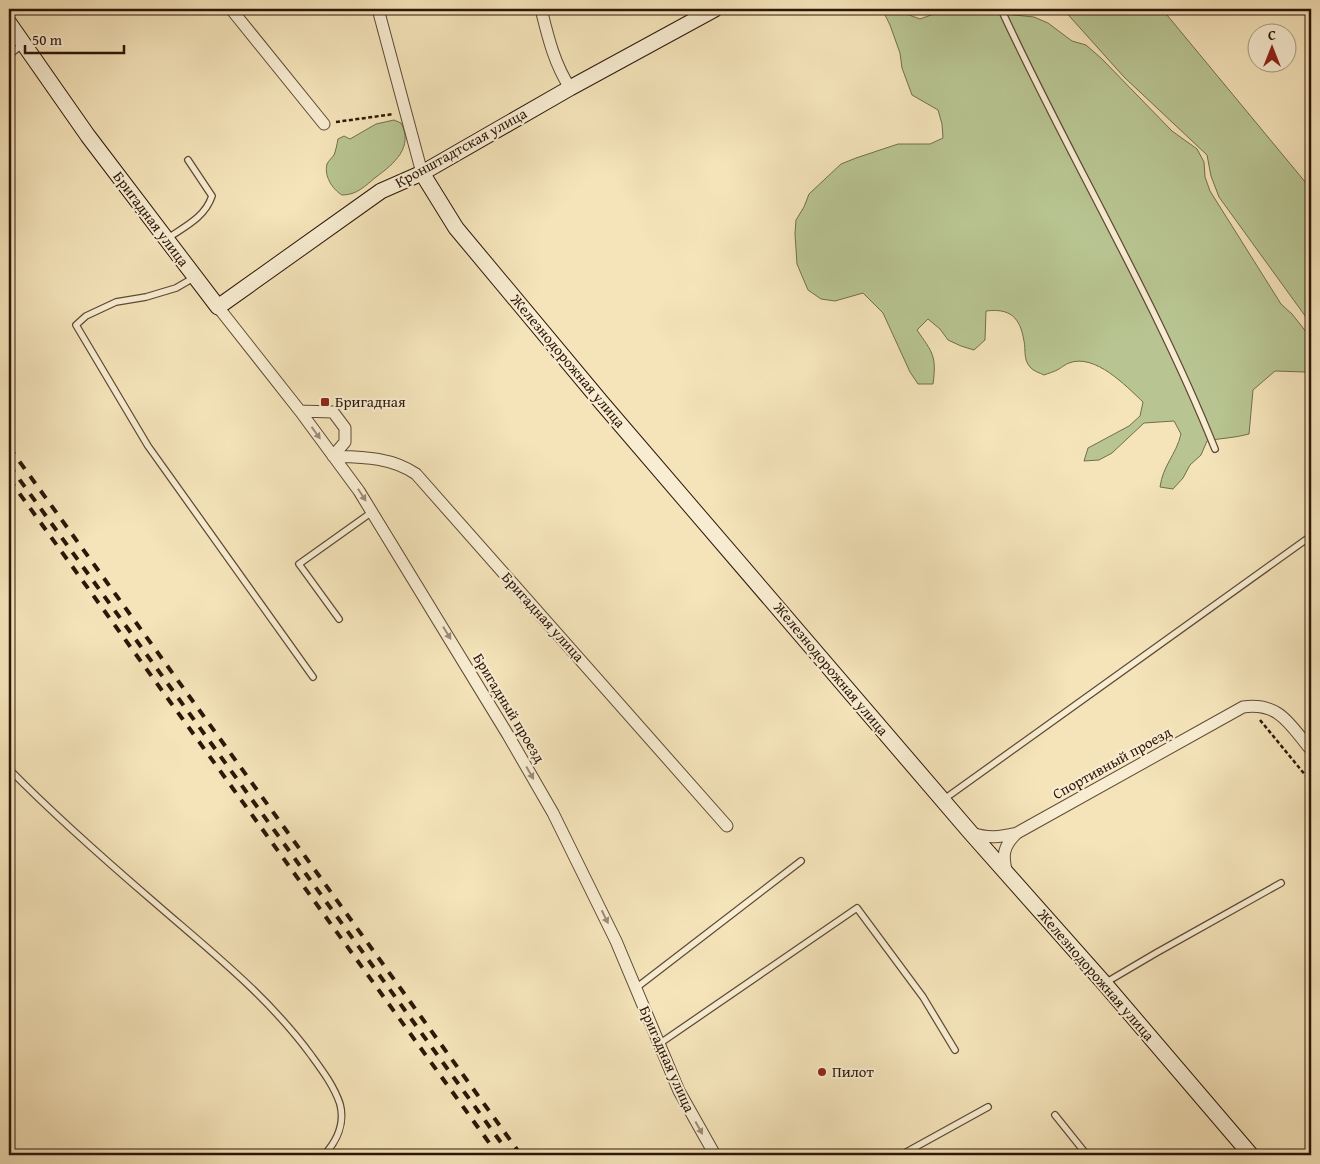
<svg xmlns="http://www.w3.org/2000/svg" width="1320" height="1164" font-family="'Gentium Book Plus',serif">
	<style>
		.green { fill: #b8c592; stroke: #726e4d }
		.lines { fill: none; stroke-linecap: round; stroke-linejoin: round }
		.lane-casing { stroke: #5f4a34; stroke-width: 8 }
		.street-casing { stroke: #5f4a34; stroke-width: 13 }
		.secondary-casing { stroke: #2d1608; stroke-width: 17 }
		.path { stroke: #2d1608; stroke-width: 2.5; stroke-dasharray: 4 2.5; stroke-linecap: butt }
		.lane { stroke: #f8edd2; stroke-width: 5.5 }
		.street { stroke: #f8edd2; stroke-width: 11 }
		.secondary { stroke: #f8edd2; stroke-width: 15 }
		.rail { stroke: #2d1608; stroke-width: 4; stroke-dasharray: 9 9; stroke-linecap: butt }
		.oneway { fill: #9d8c77 }
		.poi-dot { fill: #8f2418; stroke: #f8edd2; stroke-width: 2 }
		.labels { text-anchor: middle; stroke-width: 4; stroke-linejoin: round; paint-order: stroke }
		.street-label { font-size: 15px; fill: #2d1608; stroke: #f8edd2 }
		.poi-label { font-size: 15px; fill: #2d1608; stroke: #f8edd2; text-anchor: start }
	</style>
	<rect width="100%" height="100%" fill="#f5e4ba"/>
	<filter id="stains"><feTurbulence type="fractalNoise" baseFrequency=".004" numOctaves="4"/><feColorMatrix values="0 0 0 0 .2 0 0 0 0 .09 0 0 0 0 .02 0 0 0 .5 -.17"/></filter>
	<radialGradient id="worn" r=".72"><stop offset=".6" stop-color="#630" stop-opacity="0"/><stop offset="1" stop-color="#630" stop-opacity=".3"/></radialGradient>
	<path class="green" d="M 882,9 L 899,9 L 901,12 L 920,19 L 931,15 L 940,9 L 987,9 L 1004,14 L 1034,17 L 1048,23 L 1072,41 L 1086,45 L 1102,59 L 1172,131 L 1197,149 L 1204,162 L 1205,177 L 1210,191 L 1281,304 L 1292,314 L 1311,338 L 1311,377 L 1305,372 L 1275,371 L 1253,390 L 1249,434 C 1235,438 1221,438 1207,441 L 1201,455 L 1190,465 L 1183,478 L 1173,489 L 1160,487 C 1163,465 1176,455 1181,434 L 1174,421 L 1144,423 L 1112,453 L 1099,460 L 1084,461 L 1088,448 L 1129,426 L 1140,416 L 1143,402 C 1126,386 1095,353 1069,363 C 1066,364 1062,367 1059,369 C 1054,372 1049,373 1044,375 C 1040,373 1033,371 1030,367 C 1023,359 1026,350 1024,341 C 1020,317 1010,308 986,311 L 985,340 L 974,350 L 961,346 L 948,340 L 940,329 L 928,319 L 917,330 C 932,352 937,355 933,384 L 918,384 L 910,372 L 883,313 L 863,293 L 835,301 L 821,299 L 808,290 L 797,264 L 795,234 L 796,220 L 804,207 L 809,194 L 841,164 L 856,158 L 898,144 L 930,144 L 943,138 L 942,124 L 938,110 L 912,95 L 902,68 L 900,53 L 890,25 Z
		M 1063,9 L 1162,9 L 1311,189 L 1311,324 L 1219,197 L 1211,176 L 1207,155 L 1124,77 Z
		M 394,120 L 401,123 C 414,147 394,164 376,177 C 365,186 357,195 342,195 C 332,189 324,176 327,164 C 329,160 332,158 334,155 C 336,150 337,144 338,139 L 344,136 L 350,139 L 376,124 Z"/>
	<g class="lines">
		<g class="lane-casing">
			<path id="lane" d="M 1001,9 C 1069,157 1154,297 1215,449
				M 9,55 L 23,44
				M 168,238 C 186,226 205,217 212,196 L 188,160
				M 195,277 L 176,288 L 146,297 L 116,302 L 86,316 L 76,325 L 148,446 L 313,677
				M 339,619 L 299,564 L 372,512
				M 9,769 C 55,816 104,859 154,902 C 209,950 267,995 311,1055 C 322,1070 334,1086 340,1104 C 345,1123 337,1141 324,1155
				M 943,800 L 1311,536
				M 1105,983 L 1156,953 L 1281,883
				M 636,988 L 801,861
				M 659,1044 L 857,908 L 923,997 L 955,1050
				M 1055,1115 L 1087,1155
				M 901,1155 L 988,1107"/>
		</g>
		<g class="street-casing">
			<path id="street" d="M 231,9 L 324,124
				M 378,9 L 422,173
				M 541,9 C 548,37 554,63 570,88
				M 218,307 L 300,411 L 359,491 L 508,735 L 553,813 L 616,941 L 679,1091 L 715,1155
				M 300,411 L 333,412 L 345,428 L 345,442 L 333,456
				M 333,456 C 362,457 391,457 416,474 L 727,826
				M 971,833 C 990,839 999,837 1017,833 L 1243,707 C 1280,702 1290,725 1311,750
				M 1007,874 C 1002,855 1003,846 1017,833"/>
		</g>
		<g class="secondary-casing">
			<path id="secondary" d="M 9,23 L 88,136 L 218,307 L 381,191 L 422,173 L 570,88 L 715,9
				M 422,173 L 456,228 L 602,403 L 970,832 L 1104,983 L 1251,1155"/>
		</g>
		<path class="path" d="M 1309,9 L 1311,11
			M 336,122 L 394,114
			M 1260,720 L 1311,782"/>
		<use href="#lane" class="lane"/>
		<use href="#street" class="street"/>
		<use href="#secondary" class="secondary"/>
		<path class="rail" d="M 9,447 L 521,1155
			M 9,465 L 510,1155
			M 9,479 L 498,1155"/>
	</g>
	<defs><path id="oneway-solid" d="M-6-.8H1V-3.2L6.5 0L1 3.2V.8H-6Z" transform="scale(1.25)"/></defs>
	<g class="oneway">
		<use href="#oneway-solid" transform="translate(316 433) rotate(54)"/>
		<use href="#oneway-solid" transform="translate(362 495) rotate(57)"/>
		<use href="#oneway-solid" transform="translate(447 633) rotate(58)"/>
		<use href="#oneway-solid" transform="translate(530 773) rotate(60)"/>
		<use href="#oneway-solid" transform="translate(605 917) rotate(64)"/>
		<use href="#oneway-solid" transform="translate(699 1128) rotate(61)"/>
	</g>
	<g class="poi-dot">
		<rect x="320" y="397" width="10" height="10" rx="2.5"/>
		<circle cx="822" cy="1072" r="5"/>
	</g>
	<g class="labels">
		<g class="street-label">
			<text transform="translate(461 148) rotate(-29)" y="5">Кронштадтская улица</text>
			<text transform="translate(151 219) rotate(53)" y="5">Бригадная улица</text>
			<text transform="translate(568 361) rotate(50)" y="5">Железнодорожная улица</text>
			<text transform="translate(543 617) rotate(48)" y="5">Бригадная улица</text>
			<text transform="translate(831 669) rotate(50)" y="5">Железнодорожная улица</text>
			<text transform="translate(509 708) rotate(59)" y="5">Бригадный проезд</text>
			<text transform="translate(1112 763) rotate(-29)" y="5">Спортивный проезд</text>
			<text transform="translate(1096 975) rotate(49)" y="5">Железнодорожная улица</text>
			<text transform="translate(667 1059) rotate(66)" y="5">Бригадная улица</text>
		</g>
		<g class="poi-label">
			<text x="335" y="407">Бригадная</text>
			<text x="832" y="1077">Пилот</text>
		</g>
	</g>
	<rect width="1320" height="1164" fill="none" stroke="#f5e4ba" stroke-width="30"/>
	<rect x="10" y="10" width="1300" height="1144" fill="none" stroke="#2d1608" stroke-width="2.5"/>
	<rect x="15" y="15" width="1290" height="1134" fill="none" stroke="#2d1608"/>
	<g transform="translate(1272 48)"><circle r="24" fill="#f8edd2" stroke="#a79781"/>
	<path d="M0-4L9 19L0 12L-9 19Z" fill="#8f2418"/>
	<text y="-8" font-size="14" font-weight="bold" text-anchor="middle" fill="#2d1608">С</text>
	</g>
	<path d="M25 45v8h99v-8" fill="none" stroke="#2d1608" stroke-width="2.5"/>
	<text x="32" y="45" font-size="15" fill="#2d1608" stroke="#f8edd2" stroke-width="4" paint-order="stroke">50 m</text>
	<rect width="100%" height="100%" filter="url(#stains)"/>
	<rect width="100%" height="100%" fill="url(#worn)"/>
</svg>
